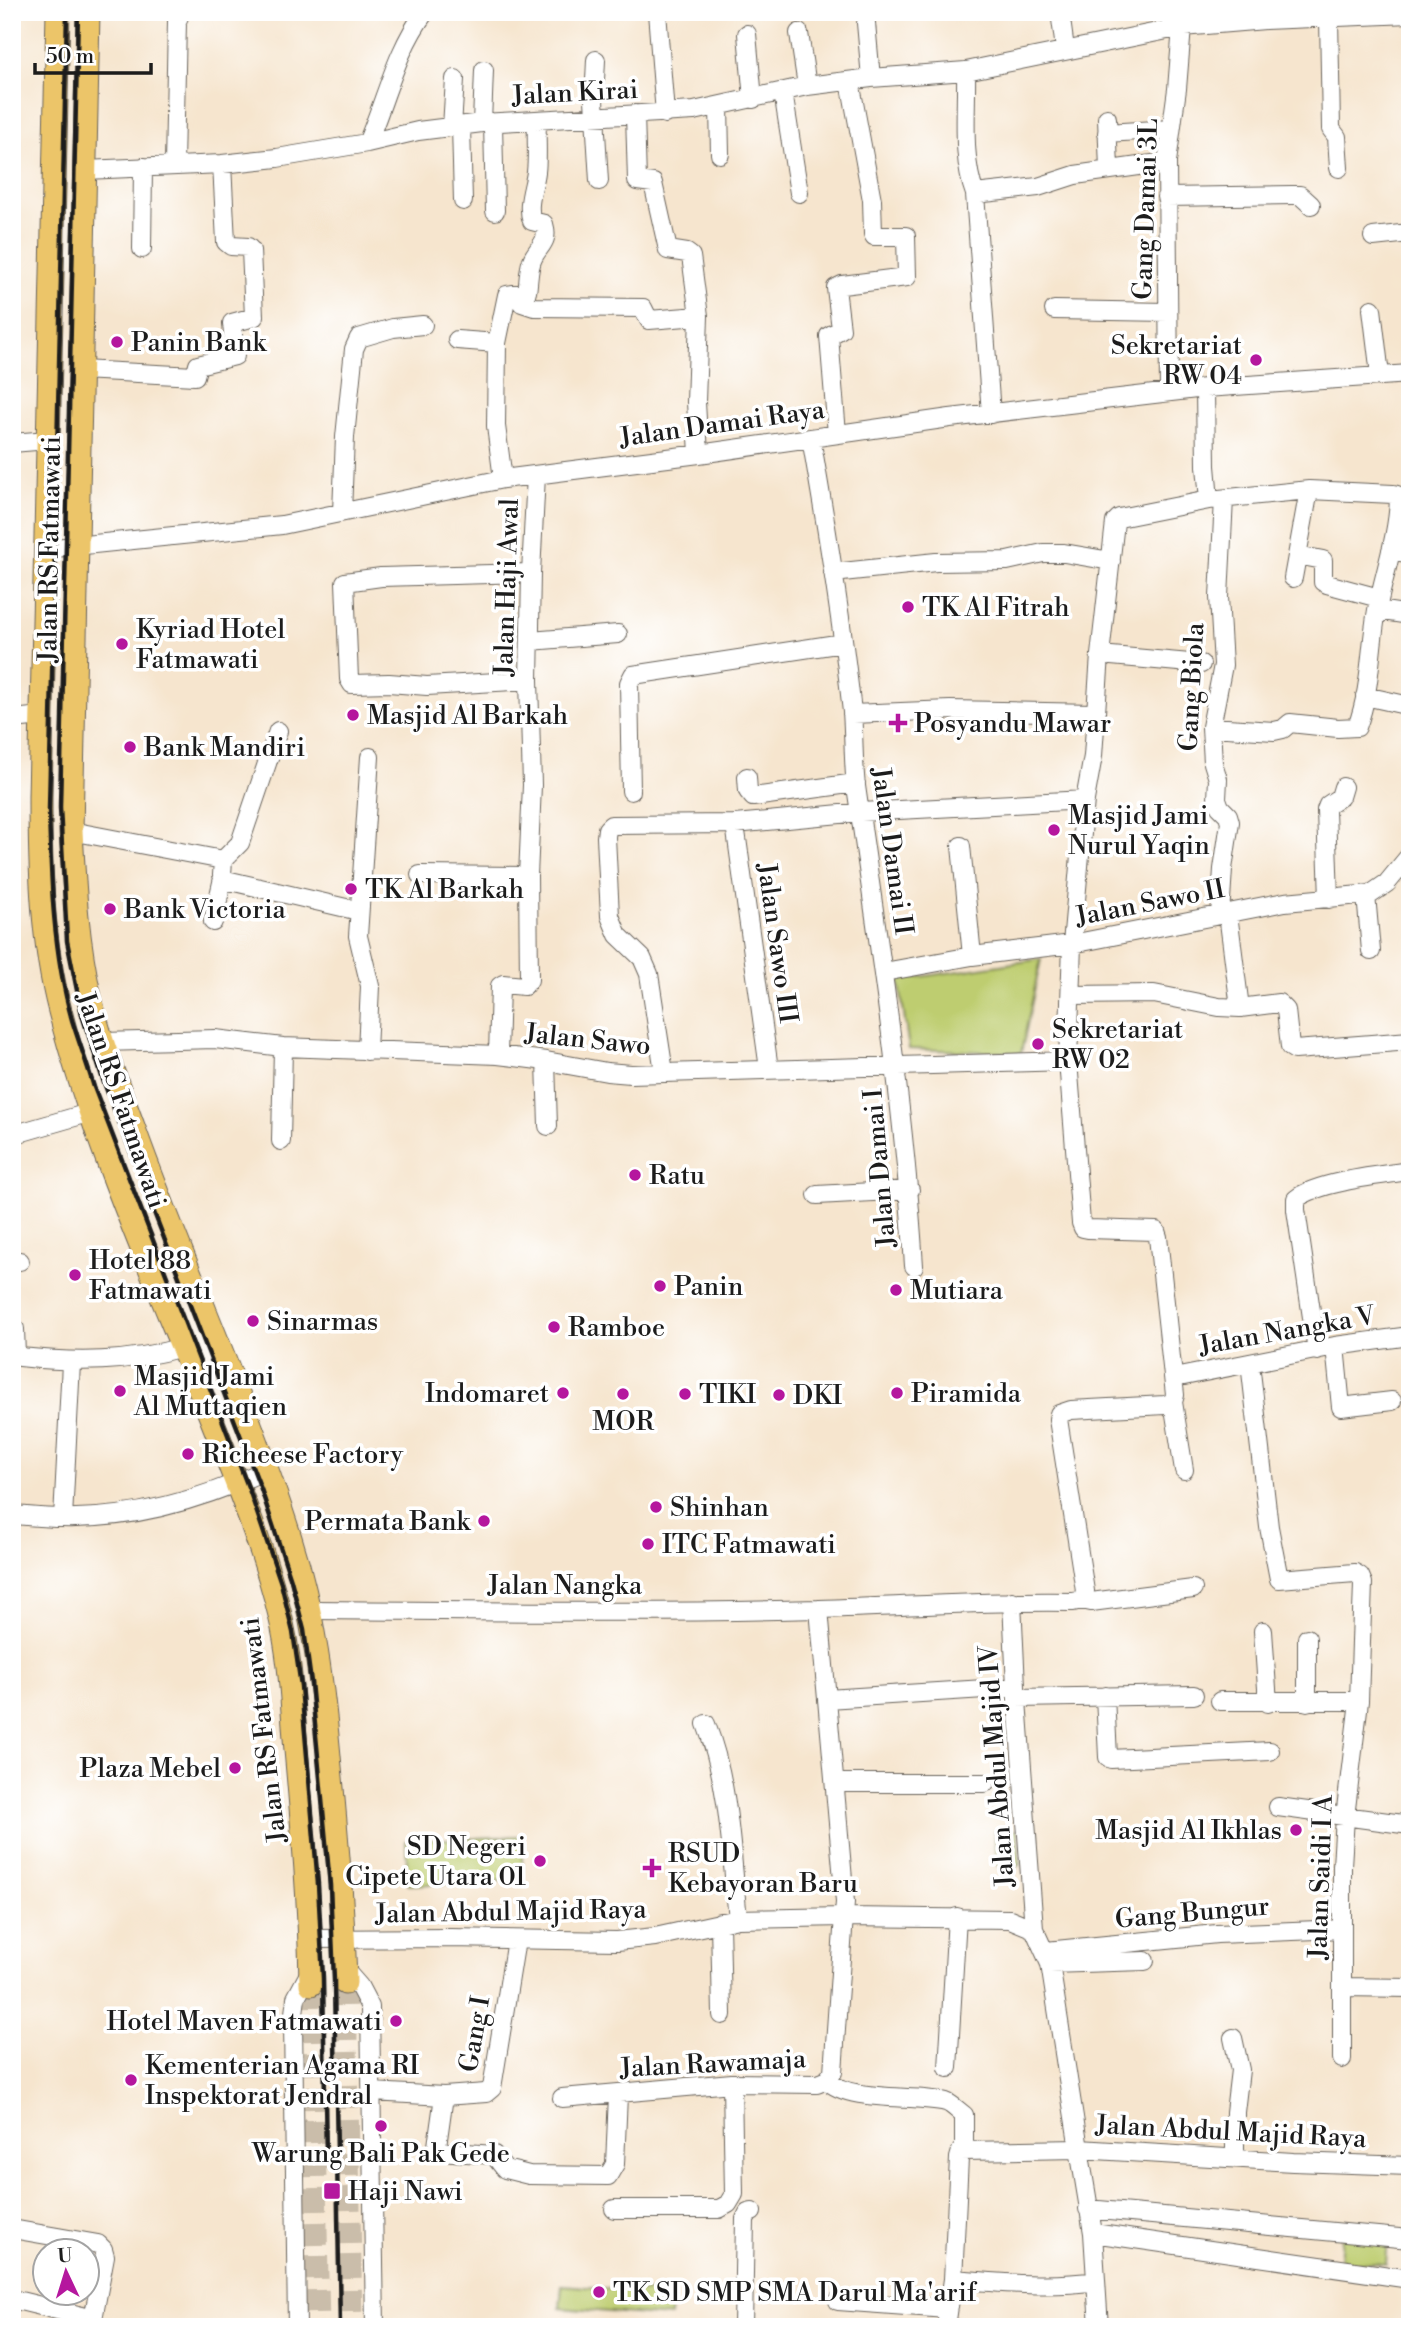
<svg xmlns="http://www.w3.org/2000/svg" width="1422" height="2339" font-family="'Libre Bodoni',serif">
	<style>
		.green { fill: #becd6f; stroke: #6d7446; stroke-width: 2 }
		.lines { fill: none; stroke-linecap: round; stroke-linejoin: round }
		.major-tunnel { stroke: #cabdaa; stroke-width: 23; stroke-dasharray: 23 11; stroke-linecap: butt }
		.minor-casing { stroke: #68625a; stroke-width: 20 }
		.major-casing { stroke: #68625a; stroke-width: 25 }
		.minor { stroke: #fff; stroke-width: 18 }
		.major { stroke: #ecc569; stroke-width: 23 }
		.rail { stroke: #1c1c1c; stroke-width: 4.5 }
		.poi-dot { fill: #b5179e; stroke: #fff; stroke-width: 2.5 }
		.labels { text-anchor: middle; stroke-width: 7; stroke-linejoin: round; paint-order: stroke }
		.street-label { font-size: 26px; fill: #1c1c1c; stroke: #fff }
		.poi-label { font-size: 26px; fill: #1c1c1c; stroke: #fff; text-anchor: start }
	</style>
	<rect width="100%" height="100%" fill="#fff"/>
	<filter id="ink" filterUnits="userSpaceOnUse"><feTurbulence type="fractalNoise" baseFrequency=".0143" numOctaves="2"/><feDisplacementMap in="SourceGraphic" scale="14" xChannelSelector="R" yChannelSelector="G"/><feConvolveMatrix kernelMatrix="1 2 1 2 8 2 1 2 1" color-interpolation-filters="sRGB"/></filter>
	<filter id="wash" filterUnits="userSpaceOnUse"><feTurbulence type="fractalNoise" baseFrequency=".00686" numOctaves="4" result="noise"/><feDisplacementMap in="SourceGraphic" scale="28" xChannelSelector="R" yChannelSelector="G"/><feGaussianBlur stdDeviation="1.57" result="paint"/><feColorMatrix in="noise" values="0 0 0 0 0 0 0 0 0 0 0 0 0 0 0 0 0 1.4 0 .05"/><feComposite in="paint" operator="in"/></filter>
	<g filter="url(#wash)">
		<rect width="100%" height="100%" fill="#f6e5ce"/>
		<path class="green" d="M 1041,959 L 1021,1053 L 909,1049 L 899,980 Z
			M 1017,1830 L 1020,1865 L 997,1866 L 994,1831 Z
			M 521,1836 L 523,1880 L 408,1885 L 406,1841 Z
			M 1342,2237 L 1388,2240 L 1386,2264 L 1340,2261 Z
			M 562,2285 L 672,2294 L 670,2317 L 560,2308 Z"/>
	</g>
	<g filter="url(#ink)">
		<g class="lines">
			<path class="major-tunnel" d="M 345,1983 L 351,2327
				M 311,1984 L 318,2327"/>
			<g class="minor-casing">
				<path id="minor" d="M 657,12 L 665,114
					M 1060,12 L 1065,49
					M 1329,17 L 1331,129 L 1337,137 L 1339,168
					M 866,23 L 871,78
					M 799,33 L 807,86
					M 747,34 L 753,99
					M 596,60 L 594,100 L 599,181
					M 966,71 C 967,110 961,157 975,194 L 991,414
					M 783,92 L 799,193
					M 719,106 L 720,154
					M 635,114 L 637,181 L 653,183 L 668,250 L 687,253 L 691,256 L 699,316 L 696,402 L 699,454
					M 1107,118 L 1109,169
					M 482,123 L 484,70
					M 493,123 L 495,211
					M 461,126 L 463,201
					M 452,127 L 455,79
					M 1107,133 L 1170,129
					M 367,143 C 386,99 396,51 425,12
					M 174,165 L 177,21 L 181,12
					M 85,170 L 222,164 L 277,158 L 367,143 L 418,131 L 482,123 L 694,111 L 807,86 L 871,78 L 966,71 L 1182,27 L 1265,20 L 1410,14
					M 975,194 L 1038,187 L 1075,175 L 1167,162
					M 1166,197 L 1292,195 L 1300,195 L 1311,205
					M 1373,237 L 1410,233
					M 142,249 L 143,167
					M 521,294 L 522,303 L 534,307 L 643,308 L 649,320 L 699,316
					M 1372,309 L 1380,375
					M 1054,310 L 1168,312
					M 457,340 L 497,343
					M 81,370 L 195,376 L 198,365 L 235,356 L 232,323 L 254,317 L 251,250 L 248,247 L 231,246 L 226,242 L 222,164
					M 1169,392 L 1167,162 L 1177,89 L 1182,27
					M 837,434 L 829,336 L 841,329 L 836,288 L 842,285 L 907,277 L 906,236 L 874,236 L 873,234 L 872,200 L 850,81
					M 811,438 C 827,529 842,620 852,712 C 854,736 853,761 856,786 C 879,945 904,1105 914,1266
					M 12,443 L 48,440
					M 503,479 L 496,426 L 497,343 L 507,295 L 527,292 C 529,281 528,266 534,256 C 541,244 549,241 544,224 L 532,221 C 526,205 534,188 536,172 C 538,156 536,138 537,122
					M 1209,500 L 1309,490 L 1393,494 L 1397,495 L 1399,498 C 1398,536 1384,573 1377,610 C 1370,648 1371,690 1357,727 L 1338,728 L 1290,723 L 1283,729 L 1274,731 L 1211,727
					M 342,512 L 345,437 L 354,349 L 359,338 L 393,328 L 423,325
					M 45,549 L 282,525 L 503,479 L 699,454 L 950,418 L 1205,388 L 1410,374
					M 1391,550 L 1410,554
					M 1297,555 L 1323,560 L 1323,582 L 1327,584 L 1379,598
					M 833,573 L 936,562 L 1007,561 L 1043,553 L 1064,553 L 1111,561
					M 1293,578 L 1309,490
					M 1377,610 L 1410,615
					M 530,641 L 618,634
					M 1100,655 L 1201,664
					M 529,680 L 427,686 L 389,683 L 352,684 L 349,679 L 345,582 L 381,577 L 531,573
					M 1365,696 L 1410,706
					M 852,714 L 950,710 L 1094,713
					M 12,719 L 43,716
					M 747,777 L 748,791 L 753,797 L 856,783
					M 631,791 L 629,683 L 633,675 L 843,643
					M 735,824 L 769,1069
					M 71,831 L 223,860
					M 961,846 L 972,956
					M 223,860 L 222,875 L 226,880 L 359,911
					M 223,860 L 240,843 L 278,731
					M 420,875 L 528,876
					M 1366,895 L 1371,951
					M 1329,899 L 1326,810 L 1328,805 L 1340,797 L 1343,787
					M 1228,914 L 1240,1008
					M 1220,915 L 1223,869 L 1230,822 L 1228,815 L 1220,807 L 1217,799 L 1218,779 L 1213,763 L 1211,727 L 1223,665 L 1219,597 L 1224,499
					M 213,922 L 223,878
					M 884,972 L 972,956 L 1072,944 L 1285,902 L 1371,894 L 1387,883 L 1410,855
					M 1072,995 L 1154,994 L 1219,1007 L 1240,1008 L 1279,1003 L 1286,1010 L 1290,1047 L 1295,1050 L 1410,1041
					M 103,1042 L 215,1039 L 283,1047 L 498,1055 L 546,1061 L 607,1072 L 631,1074 L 1068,1061
					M 367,1051 L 370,986 L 358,936 L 370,757
					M 498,1055 L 500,986 L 503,984 L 524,986 L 529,980 L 528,876 L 532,785 L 529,680 L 531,573 L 536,475
					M 546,1061 L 548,1126
					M 664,1072 L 649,974 L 642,958 L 618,935 L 610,916 L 606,837 L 607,829 L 611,825 L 735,824 L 861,812 L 1085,800
					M 12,1135 L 92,1112
					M 281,1141 L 283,1047
					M 817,1195 L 910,1190
					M 12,1261 L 20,1261
					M 12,1328 L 15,1329 L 16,1355 L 20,1357 C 77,1363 127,1363 183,1347
					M 1335,1346 L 1341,1407 L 1392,1401
					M 1317,1351 L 1296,1210 L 1296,1199 C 1317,1182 1382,1175 1410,1171
					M 1250,1363 L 1269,1527 L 1279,1579 L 1355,1573 L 1360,1576 L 1363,1583 L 1359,1701 L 1345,1817 L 1342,1866 L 1342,2059
					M 1174,1378 L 1335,1346 L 1410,1336
					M 1173,1402 L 1184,1470
					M 12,1515 C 29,1516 45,1518 61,1518 C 131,1520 203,1499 266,1470
					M 63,1518 L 71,1363
					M 1082,1600 L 1085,1591 L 1058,1419 L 1059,1414 L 1071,1410 L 1165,1405 L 1173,1402 L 1175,1395 L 1158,1237 L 1156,1231 L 1088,1229 L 1083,1228 L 1081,1223 L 1068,1061 L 1072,944 L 1085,800 L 1093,756 L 1100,655 L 1115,522 L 1119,518 L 1209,500 L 1206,466 L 1205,388
					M 1012,1601 L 1016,1687 L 1034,1929
					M 310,1610 C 480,1611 650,1614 819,1609 C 904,1607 988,1600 1073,1602 L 1082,1600 L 1091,1602 L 1193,1589
					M 1263,1631 L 1268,1703
					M 1307,1638 L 1307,1702
					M 1105,1696 L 1108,1757 L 1111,1759 L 1270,1751
					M 1017,1698 L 1194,1695
					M 827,1699 L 1016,1687
					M 1220,1701 L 1359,1701
					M 706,1724 C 730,1786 731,1853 738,1919
					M 835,1783 L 985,1783
					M 1278,1807 L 1410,1825
					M 720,1922 L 722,2015
					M 310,1939 L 451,1938 L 617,1941 L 655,1937 L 738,1919 L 845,1917 L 1010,1919 L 1034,1929 L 1050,1964 L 1079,2149 L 1293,2162 L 1410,2166
					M 1046,1951 L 1217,1934 L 1342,1929
					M 1050,1964 L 1145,1961
					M 345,1970 L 359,1986 L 370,2007 L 375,2327
					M 1342,1987 L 1410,1988
					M 1233,2038 L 1240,2070 L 1235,2112 L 1235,2159
					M 948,2068 L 957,1917
					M 827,2080 C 849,2103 915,2094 946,2102 C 952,2104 958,2111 964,2115 L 964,2151
					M 372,2092 L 444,2096 L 437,2146 L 439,2151 L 494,2155 L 505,2169 L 529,2175 L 608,2176 L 615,2164 L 618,2095
					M 444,2096 L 486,2093 L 492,2088 L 516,1940
					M 562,2098 L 732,2083 L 817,2084 L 827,2080 L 833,2072 L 845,1902 L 819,1609
					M 614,2209 L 719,2209 L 728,2204 L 734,2194 L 732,2083
					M 1088,2209 L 1410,2239
					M 12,2229 L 98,2244 L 103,2249 L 105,2256 L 94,2314 L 86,2317 L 12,2299
					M 1093,2233 L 1410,2279
					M 953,2279 L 959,2158 L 961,2151 L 1079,2149 L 1093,2233 L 1099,2327
					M 838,2301 L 947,2309
					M 297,2327 L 293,2021 L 296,1998 L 311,1970
					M 743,2327 L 745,2219 L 748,2213 L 752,2212
					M 946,2327 L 953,2279 C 1000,2283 1049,2288 1096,2281"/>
			</g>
			<g class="major-casing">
				<path id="major" d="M 58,12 L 40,797 C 40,868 42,942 60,1011 C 98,1158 165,1299 220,1440 C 242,1497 266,1556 280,1615 C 291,1659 292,1705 296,1750 C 303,1828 310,1906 311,1984
					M 88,12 L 71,831 C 74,887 77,943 90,998 C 100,1042 118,1085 134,1129 C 183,1266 246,1399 290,1538 C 314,1613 323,1689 330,1767 C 337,1839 343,1911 345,1983"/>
			</g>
			<use href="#minor" class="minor"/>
			<use href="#major" class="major"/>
			<path class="rail" d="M 67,12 L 49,810 C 51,880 53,952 72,1020 C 79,1042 87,1064 94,1087 L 250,1492 L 281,1583 L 293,1632 L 301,1686 L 318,1884 L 323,1978 L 326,2157
				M 78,12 L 60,807 L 67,941 L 82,1015 L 104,1083 L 261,1489 L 291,1580 L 304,1630 L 311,1682 L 330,1885 L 334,1981 L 340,2327"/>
		</g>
	</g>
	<g class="poi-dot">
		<circle cx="117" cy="342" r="7"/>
		<circle cx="1256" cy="360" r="7"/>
		<circle cx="908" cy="607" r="7"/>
		<circle cx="122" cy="644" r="7"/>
		<circle cx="353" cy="715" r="7"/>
		<path d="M894.5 712.5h7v7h7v7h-7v7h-7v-7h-7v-7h7z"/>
		<circle cx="130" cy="747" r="7"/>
		<circle cx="1054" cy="830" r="7"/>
		<circle cx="351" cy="889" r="7"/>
		<circle cx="110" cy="909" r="7"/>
		<circle cx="1038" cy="1044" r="7"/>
		<circle cx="635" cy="1175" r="7"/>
		<circle cx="75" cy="1275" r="7"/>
		<circle cx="660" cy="1286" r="7"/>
		<circle cx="896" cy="1290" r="7"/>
		<circle cx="253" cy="1321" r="7"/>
		<circle cx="554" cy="1327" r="7"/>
		<circle cx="120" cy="1391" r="7"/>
		<circle cx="563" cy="1393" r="7"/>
		<circle cx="897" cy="1393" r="7"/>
		<circle cx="623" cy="1394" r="7"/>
		<circle cx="685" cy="1394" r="7"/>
		<circle cx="779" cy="1395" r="7"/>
		<circle cx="188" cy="1454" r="7"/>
		<circle cx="656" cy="1507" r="7"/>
		<circle cx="484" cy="1521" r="7"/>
		<circle cx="648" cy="1544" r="7"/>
		<circle cx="235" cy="1768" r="7"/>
		<circle cx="1296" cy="1830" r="7"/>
		<circle cx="540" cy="1861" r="7"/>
		<path d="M648.5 1857.5h7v7h7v7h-7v7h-7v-7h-7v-7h7z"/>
		<circle cx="396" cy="2021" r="7"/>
		<circle cx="131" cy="2080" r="7"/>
		<circle cx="381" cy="2126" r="7"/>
		<rect x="323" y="2182" width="18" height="18" rx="3.5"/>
		<circle cx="599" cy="2292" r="7"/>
	</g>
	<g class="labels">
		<g class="street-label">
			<text transform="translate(575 92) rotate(-3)" y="9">Jalan Kirai</text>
			<text transform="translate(1145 209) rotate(-88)" y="9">Gang Damai 3L</text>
			<text transform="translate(722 423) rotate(-8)" y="9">Jalan Damai Raya</text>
			<text transform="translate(49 549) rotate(-89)" y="9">Jalan RS Fatmawati</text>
			<text transform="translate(506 587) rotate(-88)" y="9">Jalan Haji Awal</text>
			<text transform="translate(1191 687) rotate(-87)" y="9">Gang Biola</text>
			<text transform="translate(893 851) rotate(82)" y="9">Jalan Damai II</text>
			<text transform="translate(1150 902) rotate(-11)" y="9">Jalan Sawo II</text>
			<text transform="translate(778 943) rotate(82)" y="9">Jalan Sawo III</text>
			<text transform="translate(588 1039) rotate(6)" y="9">Jalan Sawo</text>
			<text transform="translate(122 1100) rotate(71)" y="9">Jalan RS Fatmawati</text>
			<text transform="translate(879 1168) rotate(-95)" y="9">Jalan Damai I</text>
			<text transform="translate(1287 1330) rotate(-10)" y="9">Jalan Nangka V</text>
			<text x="565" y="1594">Jalan Nangka</text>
			<text transform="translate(263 1730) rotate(-97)" y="9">Jalan RS Fatmawati</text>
			<text transform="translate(996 1766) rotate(-94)" y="9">Jalan Abdul Majid IV</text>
			<text transform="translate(1320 1877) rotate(-88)" y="9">Jalan Saidi I A</text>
			<text transform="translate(511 1911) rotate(-1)" y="9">Jalan Abdul Majid Raya</text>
			<text transform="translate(1192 1912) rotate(-5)" y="9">Gang Bungur</text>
			<text transform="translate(474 2034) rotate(-80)" y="9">Gang I</text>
			<text transform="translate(713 2063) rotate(-3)" y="9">Jalan Rawamaja</text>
			<text transform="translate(1231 2131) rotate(3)" y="9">Jalan Abdul Majid Raya</text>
		</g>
		<g class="poi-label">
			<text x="131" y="351">Panin Bank</text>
			<text x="1242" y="354" text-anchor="end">Sekretariat<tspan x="1242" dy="30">RW 04</tspan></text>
			<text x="922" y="616">TK Al Fitrah</text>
			<text x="136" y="638">Kyriad Hotel<tspan x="136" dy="30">Fatmawati</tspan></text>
			<text x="367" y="724">Masjid Al Barkah</text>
			<text x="914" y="732">Posyandu Mawar</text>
			<text x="144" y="756">Bank Mandiri</text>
			<text x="1068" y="824">Masjid Jami<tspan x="1068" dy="30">Nurul Yaqin</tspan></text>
			<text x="365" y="898">TK Al Barkah</text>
			<text x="124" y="918">Bank Victoria</text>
			<text x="1052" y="1038">Sekretariat<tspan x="1052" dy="30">RW 02</tspan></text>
			<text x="649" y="1184">Ratu</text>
			<text x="89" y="1269">Hotel 88<tspan x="89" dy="30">Fatmawati</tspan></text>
			<text x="674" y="1295">Panin</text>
			<text x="910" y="1299">Mutiara</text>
			<text x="267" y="1330">Sinarmas</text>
			<text x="568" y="1336">Ramboe</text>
			<text x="134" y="1385">Masjid Jami<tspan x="134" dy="30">Al Muttaqien</tspan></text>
			<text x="549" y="1402" text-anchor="end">Indomaret</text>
			<text x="911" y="1402">Piramida</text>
			<text x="699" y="1403">TIKI</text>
			<text x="793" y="1404">DKI</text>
			<text x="623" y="1430" text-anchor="middle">MOR</text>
			<text x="202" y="1463">Richeese Factory</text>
			<text x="670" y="1516">Shinhan</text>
			<text x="470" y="1530" text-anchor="end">Permata Bank</text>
			<text x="662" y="1553">ITC Fatmawati</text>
			<text x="221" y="1777" text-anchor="end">Plaza Mebel</text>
			<text x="1282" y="1839" text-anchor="end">Masjid Al Ikhlas</text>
			<text x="526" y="1855" text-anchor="end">SD Negeri<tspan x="526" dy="30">Cipete Utara 01</tspan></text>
			<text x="668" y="1862">RSUD<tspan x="668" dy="30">Kebayoran Baru</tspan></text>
			<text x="382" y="2030" text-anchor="end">Hotel Maven Fatmawati</text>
			<text x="145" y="2074">Kementerian Agama RI<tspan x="145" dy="30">Inspektorat Jendral</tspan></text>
			<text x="381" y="2162" text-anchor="middle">Warung Bali Pak Gede</text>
			<text x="348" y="2200">Haji Nawi</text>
			<text x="613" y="2301">TK SD SMP SMA Darul Ma'arif</text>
		</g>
	</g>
	<rect width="1422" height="2339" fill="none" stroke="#fff" stroke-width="42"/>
	<g transform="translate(66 2272) rotate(356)"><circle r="33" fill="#ffffff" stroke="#a4a4a4" stroke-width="2"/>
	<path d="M0-5L12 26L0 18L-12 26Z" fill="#b5179e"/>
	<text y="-10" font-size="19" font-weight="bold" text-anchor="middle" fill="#1c1c1c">U</text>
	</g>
	<path d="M35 63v10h116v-10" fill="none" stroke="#1c1c1c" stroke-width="3.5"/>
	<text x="46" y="63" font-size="21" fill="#1c1c1c" stroke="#ffffff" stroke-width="5" paint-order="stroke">50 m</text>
</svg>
